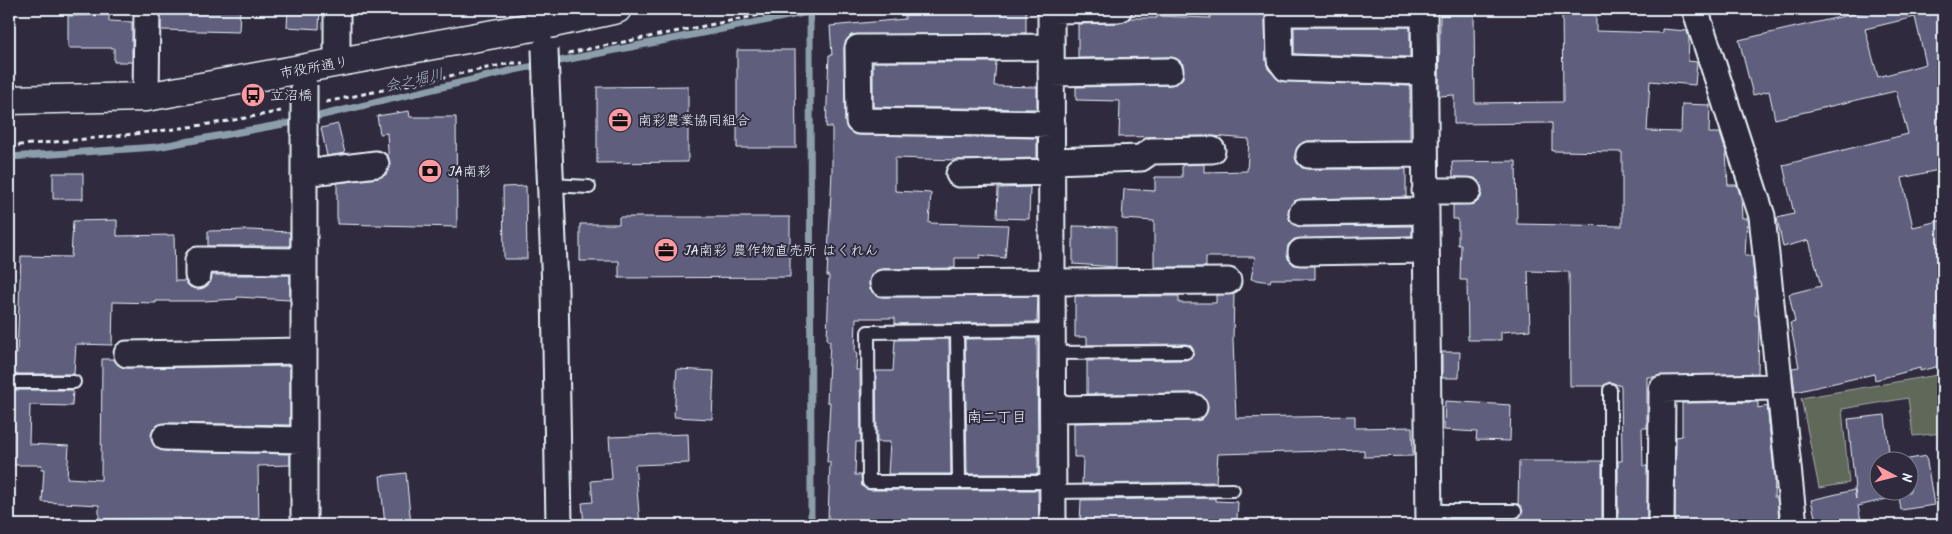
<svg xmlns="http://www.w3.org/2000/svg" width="1952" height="534" font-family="Kalam,'Klee One',sans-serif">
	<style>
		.green { fill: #61685a; stroke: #a4aca9 }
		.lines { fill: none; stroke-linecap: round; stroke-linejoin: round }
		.stream { stroke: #8c9eab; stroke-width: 7 }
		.building { fill: #5f5f7d; stroke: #e8f1f8; fill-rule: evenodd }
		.lane-casing { stroke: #e8f1f8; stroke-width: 16 }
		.street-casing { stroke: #e8f1f8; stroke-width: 29 }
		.secondary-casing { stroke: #e8f1f8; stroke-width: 31 }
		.path { stroke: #e8f1f8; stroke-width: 3; stroke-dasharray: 5 4; stroke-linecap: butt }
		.lane { stroke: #2f2a3d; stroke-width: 12 }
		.street { stroke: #2f2a3d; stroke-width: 25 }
		.secondary { stroke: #2f2a3d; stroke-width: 28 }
		.street-bridge-casing { stroke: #e8f1f8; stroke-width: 29; stroke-linecap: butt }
		.street-bridge { stroke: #2f2a3d; stroke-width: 25 }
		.labels { text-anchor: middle; stroke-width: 4; stroke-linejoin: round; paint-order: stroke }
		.street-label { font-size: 14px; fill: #e8f1f8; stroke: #2f2a3d }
		.poi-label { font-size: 14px; fill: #e8f1f8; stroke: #2f2a3d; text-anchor: start }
		.water-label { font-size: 15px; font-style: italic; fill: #aab9c5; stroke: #2f2a3d }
		.neighbourhood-label { font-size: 15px; fill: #e8f1f8; stroke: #2f2a3d }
	</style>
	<rect width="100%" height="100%" fill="#2f2a3d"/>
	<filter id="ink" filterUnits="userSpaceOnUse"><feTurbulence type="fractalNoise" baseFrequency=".02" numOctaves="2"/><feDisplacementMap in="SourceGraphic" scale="10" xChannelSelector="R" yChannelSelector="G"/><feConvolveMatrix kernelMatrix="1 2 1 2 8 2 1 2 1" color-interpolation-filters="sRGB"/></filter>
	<g filter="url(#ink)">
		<path class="green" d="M 1943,374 L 1943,433 L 1913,436 L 1908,398 L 1842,409 L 1849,483 L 1819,488 L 1801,398 Z"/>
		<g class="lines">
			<path class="stream" d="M 810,11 L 811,525
				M 9,157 L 157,147 L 289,123 L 514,70 L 824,9"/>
		</g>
		<path class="building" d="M 161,9 L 240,9 L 239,32 L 161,30 Z
			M 288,9 L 320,9 L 319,29 L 287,27 Z
			M 932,9 L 1026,9 L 1026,33 L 851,35 L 846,41 L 844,48 L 845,121 L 847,129 L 859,135 L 1037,138 L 1037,158 L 956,160 L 895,158 L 895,191 L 931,193 L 929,223 L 1008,225 L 1005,258 L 980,255 L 980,258 L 955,258 L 955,268 L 882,269 L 871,276 L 869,283 L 870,290 L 876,295 L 883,297 L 1038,296 L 1037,322 L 895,324 L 895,318 L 856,318 L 855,353 L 857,353 L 856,370 L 860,370 L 861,442 L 856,442 L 855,475 L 861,475 L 862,486 L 869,490 L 1038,490 L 1039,525 L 881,525 L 881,522 L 828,519 L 830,462 L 827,462 L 830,402 L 827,402 L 830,341 L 827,341 L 829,276 L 827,276 L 832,171 L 832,127 L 826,127 L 829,55 L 832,55 L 830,26 L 905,19 L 905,13 L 932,13 Z
			M 1562,9 L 1596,9 L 1596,31 L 1662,33 L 1662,29 L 1687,31 L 1689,39 L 1688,61 L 1697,62 L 1695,85 L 1650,81 L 1647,131 L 1681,132 L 1682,104 L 1710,105 L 1709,133 L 1720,133 L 1726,152 L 1728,185 L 1737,185 L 1741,198 L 1742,218 L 1747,218 L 1745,256 L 1752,256 L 1756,297 L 1755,315 L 1758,315 L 1759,326 L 1758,373 L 1647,377 L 1647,428 L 1642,428 L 1643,466 L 1647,466 L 1647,523 L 1618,525 L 1618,461 L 1622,461 L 1621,386 L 1610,382 L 1603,386 L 1570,386 L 1569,272 L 1528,271 L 1530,330 L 1501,332 L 1501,340 L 1468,340 L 1467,280 L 1460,280 L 1461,245 L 1458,245 L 1458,219 L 1453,219 L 1453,205 L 1475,204 L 1481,198 L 1482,191 L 1480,183 L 1475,178 L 1453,177 L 1452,162 L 1516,161 L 1517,224 L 1622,226 L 1622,152 L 1552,151 L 1552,123 L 1454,124 L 1454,95 L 1439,96 L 1440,15 L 1474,15 L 1475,103 L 1563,102 Z
			M 1875,9 L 1943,9 L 1943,108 L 1937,109 L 1943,139 L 1943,169 L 1902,178 L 1913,227 L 1943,220 L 1943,365 L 1920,371 L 1920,368 L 1875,380 L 1874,374 L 1795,392 L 1792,368 L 1799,367 L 1790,323 L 1795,322 L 1789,294 L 1821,286 L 1809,240 L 1783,247 L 1777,218 L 1794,214 L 1783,165 L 1908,134 L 1896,91 L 1775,119 L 1769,91 L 1753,95 L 1739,40 ZM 1915,17 L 1926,64 L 1878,77 L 1865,29 Z
			M 1210,11 L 1267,11 L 1265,18 L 1266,60 L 1268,69 L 1280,81 L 1410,86 L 1410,140 L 1308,141 L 1297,148 L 1295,155 L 1297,163 L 1302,168 L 1309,169 L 1406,169 L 1406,197 L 1302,199 L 1294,201 L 1288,213 L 1290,221 L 1302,227 L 1412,226 L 1412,236 L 1294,239 L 1288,245 L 1288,259 L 1294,265 L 1315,266 L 1315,279 L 1271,279 L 1270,282 L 1251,279 L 1255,257 L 1206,257 L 1206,267 L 1154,267 L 1154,221 L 1122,219 L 1124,189 L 1155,191 L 1155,177 L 1182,177 L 1182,165 L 1204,164 L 1204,172 L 1247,171 L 1249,139 L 1212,136 L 1119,137 L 1120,101 L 1076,100 L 1076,87 L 1171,85 L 1178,83 L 1183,78 L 1183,64 L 1177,59 L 1170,57 L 1078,58 L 1078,24 L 1119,23 L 1130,18 L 1157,18 L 1157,16 L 1210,18 Z
			M 109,15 L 109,21 L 132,22 L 132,62 L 114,62 L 114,48 L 68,48 L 68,16 Z
			M 1294,27 L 1410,27 L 1410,57 L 1294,54 Z
			M 737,50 L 795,50 L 796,148 L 737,148 Z
			M 873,62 L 996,62 L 994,86 L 1037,87 L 1037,109 L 873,107 Z
			M 688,86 L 688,162 L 597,163 L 597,87 Z
			M 409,111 L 410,117 L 456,117 L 457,227 L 337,224 L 337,183 L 378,178 L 385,175 L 389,169 L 387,133 L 380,134 L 377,116 Z
			M 338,124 L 345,153 L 327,156 L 321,128 Z
			M 53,173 L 83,173 L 83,199 L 53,199 Z
			M 526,186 L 527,259 L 504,259 L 503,187 Z
			M 1030,187 L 1029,219 L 997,218 L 998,188 Z
			M 619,217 L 790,217 L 790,277 L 619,278 L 619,261 L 580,261 L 580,224 L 619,224 Z
			M 117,220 L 117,236 L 174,235 L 175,281 L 185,281 L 190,287 L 198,289 L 210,283 L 212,275 L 290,275 L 290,300 L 237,297 L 237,299 L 204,301 L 156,301 L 156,303 L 113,302 L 112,345 L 76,344 L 74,374 L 9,374 L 9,354 L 17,354 L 21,256 L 71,257 L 73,221 Z
			M 1073,226 L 1116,227 L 1116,267 L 1073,264 Z
			M 250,230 L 290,232 L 290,246 L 208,246 L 208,231 Z
			M 1234,294 L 1233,339 L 1236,418 L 1355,416 L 1355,428 L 1412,427 L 1413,456 L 1364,457 L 1364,450 L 1218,454 L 1216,482 L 1082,484 L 1083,457 L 1074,457 L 1074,423 L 1194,421 L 1201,420 L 1206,414 L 1208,406 L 1201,395 L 1194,393 L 1087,394 L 1087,361 L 1186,360 L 1193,356 L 1194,351 L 1190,345 L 1186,344 L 1087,345 L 1087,337 L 1075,337 L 1075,296 L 1179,296 L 1179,303 L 1216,303 L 1216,295 Z
			M 1037,338 L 1038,474 L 967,474 L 965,339 Z
			M 949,339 L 951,474 L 888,474 L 890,442 L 877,442 L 876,371 L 893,371 L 895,340 Z
			M 1442,352 L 1460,352 L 1459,378 L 1442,378 Z
			M 102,359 L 114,359 L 120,366 L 127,368 L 290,366 L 290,425 L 165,423 L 158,425 L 151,436 L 153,444 L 158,449 L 165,451 L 290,454 L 290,465 L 258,466 L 259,525 L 180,524 L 181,518 L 99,519 L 99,505 L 42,502 L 44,469 L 41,469 L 42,465 L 9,465 L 9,390 L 73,390 L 72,406 L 30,405 L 29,444 L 69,446 L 67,478 L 101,480 Z
			M 677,369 L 714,371 L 712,419 L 674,417 Z
			M 1445,401 L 1511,405 L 1510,441 L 1476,440 L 1477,432 L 1444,430 Z
			M 1758,402 L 1758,408 L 1767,406 L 1775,480 L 1774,497 L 1777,497 L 1779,520 L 1745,520 L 1745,523 L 1675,521 L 1676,437 L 1682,436 L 1682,403 Z
			M 1885,415 L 1890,462 L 1880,462 L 1880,492 L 1910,492 L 1910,462 L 1892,462 L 1926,456 L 1934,505 L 1901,510 L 1899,496 L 1858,506 L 1862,525 L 1817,525 L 1811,500 L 1854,490 L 1856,499 L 1848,419 Z
			M 688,434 L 689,463 L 635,465 L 640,525 L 584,525 L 582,503 L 593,502 L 591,481 L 612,479 L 609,437 Z
			M 1519,461 L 1602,461 L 1602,525 L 1518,525 L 1518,518 L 1523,511 L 1518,504 Z
			M 406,473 L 411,525 L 385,525 L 380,476 Z
			M 1215,498 L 1215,501 L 1238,502 L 1237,519 L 1147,519 L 1147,525 L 1080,525 L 1081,500 Z"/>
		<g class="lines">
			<g class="lane-casing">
				<path id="lane" d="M 551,185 L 589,187
					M 1052,330 L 868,332 L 869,482 L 1053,482
					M 957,332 L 959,482
					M 1052,353 L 1186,352
					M 9,382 L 74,382
					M 1610,390 L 1610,525
					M 1053,492 L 1233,490
					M 1429,511 L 1515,511"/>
			</g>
			<g class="street-casing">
				<path id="street" d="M 337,9 L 337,62
					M 1051,9 L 1053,525
					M 1424,9 L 1429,525
					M 1695,9 L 1762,216 L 1794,525
					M 1051,10 L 1119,9
					M 1424,13 L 1284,13 L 1279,18 L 1280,60 L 1286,68 L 1424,72
					M 1051,47 L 858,48 L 859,121 L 1052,124
					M 1051,73 L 1170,71
					M 546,79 L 555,288 L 559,525
					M 146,97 L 147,9
					M 1309,155 L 1425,154
					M 1052,161 L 1141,158 L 1151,151 L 1212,150
					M 304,173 L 376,164
					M 959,174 L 1052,172
					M 1425,191 L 1468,191
					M 1302,213 L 1425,211
					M 1301,252 L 1426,250
					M 198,275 L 198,260 L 303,261
					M 883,283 L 1228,281
					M 127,354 L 303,351
					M 1053,409 L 1194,407
					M 165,437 L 302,440
					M 304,525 L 304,136
					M 1661,525 L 1662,389 L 1779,387"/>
			</g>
			<g class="secondary-casing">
				<path id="secondary" d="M 9,100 L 146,97 L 544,25 L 617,9"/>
			</g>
			<path class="path" d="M 568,53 L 790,9
				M 326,102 L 511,63 L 523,63
				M 9,146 C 100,138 191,130 281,111"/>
			<use href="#lane" class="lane"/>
			<use href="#street" class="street"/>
			<use href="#secondary" class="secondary"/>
			<g class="street-bridge-casing">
				<path id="street-bridge" d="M 545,49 L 546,79
					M 304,136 L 304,85"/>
			</g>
			<use href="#street-bridge" class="street-bridge"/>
		</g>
	</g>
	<defs>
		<g id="bus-disc" transform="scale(1.25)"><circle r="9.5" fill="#ff9aa2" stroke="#2f2a3d"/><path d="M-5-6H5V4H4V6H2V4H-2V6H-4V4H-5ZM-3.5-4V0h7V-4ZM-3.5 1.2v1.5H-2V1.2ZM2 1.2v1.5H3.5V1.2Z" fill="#111"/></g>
		<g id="office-disc" transform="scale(1.25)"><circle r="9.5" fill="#ff9aa2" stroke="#2f2a3d"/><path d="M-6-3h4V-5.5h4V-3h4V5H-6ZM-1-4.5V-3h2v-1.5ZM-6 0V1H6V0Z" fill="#111"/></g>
		<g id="bank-disc" transform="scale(1.25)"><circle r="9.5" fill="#ff9aa2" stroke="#2f2a3d"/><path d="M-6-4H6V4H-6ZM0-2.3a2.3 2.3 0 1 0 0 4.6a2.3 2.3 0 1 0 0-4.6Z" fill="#111"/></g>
	</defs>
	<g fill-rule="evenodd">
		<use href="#bus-disc" x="253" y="95"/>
		<use href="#office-disc" x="620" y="120"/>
		<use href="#bank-disc" x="430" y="171"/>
		<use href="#office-disc" x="666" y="250"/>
	</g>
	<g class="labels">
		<g class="street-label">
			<text transform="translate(314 67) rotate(-10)" y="5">市役所通り</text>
		</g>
		<g class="poi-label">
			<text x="270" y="100">立沼橋</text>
			<text x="638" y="125">南彩農業協同組合</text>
			<text x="448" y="176">JA南彩</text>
			<text x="684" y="255">JA南彩 農作物直売所 はくれん</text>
		</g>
		<g class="water-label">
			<text transform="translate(414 80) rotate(-13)" y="5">会之堀川</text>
		</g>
		<g class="neighbourhood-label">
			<text x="997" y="422">南二丁目</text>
		</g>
	</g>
	<rect width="1952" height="534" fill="none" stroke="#2f2a3d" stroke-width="30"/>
	<rect x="15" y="15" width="1922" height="504" fill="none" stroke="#e8f1f8" stroke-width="2" filter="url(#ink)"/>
	<g transform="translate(1894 476) rotate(97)"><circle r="24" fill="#2f2a3d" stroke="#797a88"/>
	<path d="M0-4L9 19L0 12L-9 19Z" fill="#ff9aa2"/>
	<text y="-8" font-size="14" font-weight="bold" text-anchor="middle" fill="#e8f1f8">N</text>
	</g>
</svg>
